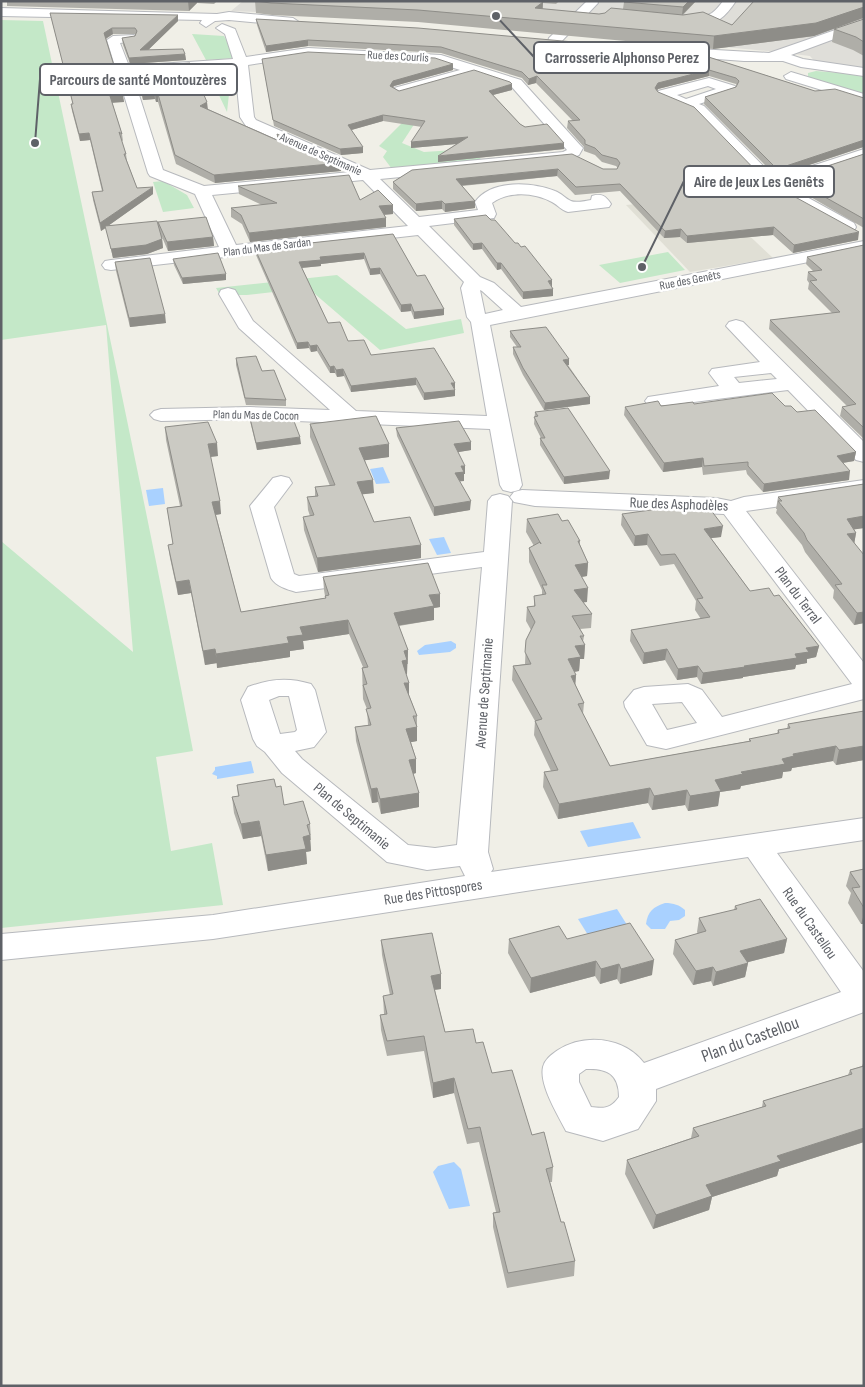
<svg xmlns="http://www.w3.org/2000/svg" width="865" height="1387" font-family="'Sofia Sans Condensed',sans-serif">
	<style>
		.industrial { fill: #dfded9 }
		.education { fill: #e0dfd5 }
		.green { fill: #c4e8c8 }
		.water { fill: #a9d1ff }
		.lines { fill: none; stroke-linecap: round; stroke-linejoin: round }
		.minor-casing { stroke: #b7b9bd; stroke-width: 2 }
		.minor { fill: #fff; fill-rule: evenodd }
		.wall { fill: #afaea8 }
		.shaded-wall { fill: #8e8d88 }
		.building { fill: #cbcac3; stroke: #8e8d88 }
		.labels { text-anchor: middle; stroke-width: 5; stroke-linejoin: round; paint-order: stroke }
		.far-street-label { font-size: 12px; fill: #5e6167; stroke: #fff }
		.street-label { font-size: 15px; fill: #5e6167; stroke: #fff }
		.near-street-label { font-size: 18px; fill: #5e6167; stroke: #fff }
		.leader { fill: none; stroke: #5e6167; stroke-width: 2 }
		.callout-dot { fill: #5e6167; stroke: #fff; stroke-width: 2 }
		.callout { fill: #fff; stroke: #5e6167; stroke-width: 2 }
		.callout-label { font-size: 16px; text-anchor: middle; font-weight: bold; fill: #5e6167 }
	</style>
	<rect width="100%" height="100%" fill="#f0efe7"/>
	<path class="industrial" d="M 243,1 L 864,1 L 864,69 L 817,64 L 810,56 L 768,51 L 508,27 L 342,15 L 231,11 Z"/>
	<path class="education" d="M 708,197 L 773,258 L 690,272 L 626,205 Z"/>
	<path class="green" d="M 1,20 L 43,21 C 94,264 147,507 193,751 L 156,757 L 171,851 L 212,843 L 223,905 L 1,928 L 1,541 L 133,652 L 106,325 L 1,340 Z
		M 192,34 L 224,36 L 236,58 L 206,60 Z
		M 206,68 L 226,68 L 231,76 L 227,112 Z
		M 816,71 L 864,75 L 864,94 L 808,77 L 808,73 Z
		M 424,109 L 402,143 L 424,152 L 470,149 L 482,160 L 392,169 L 383,157 L 387,151 L 379,146 L 413,112 Z
		M 163,181 L 187,195 L 194,208 L 163,212 L 153,182 Z
		M 668,252 L 685,270 L 620,283 L 599,265 Z
		M 337,275 L 406,329 L 461,319 L 464,333 L 380,350 L 308,288 L 247,295 L 220,295 L 216,288 Z"/>
	<path class="water" d="M 383,467 L 390,483 L 376,484 L 370,469 Z
		M 163,488 L 165,504 L 149,506 L 146,490 Z
		M 444,537 L 451,553 L 437,555 L 429,539 Z
		M 451,641 L 456,644 L 456,648 L 450,652 L 419,655 L 417,651 L 425,645 Z
		M 251,761 L 254,773 L 217,779 L 217,776 L 212,774 L 215,770 L 215,767 Z
		M 633,822 L 641,838 L 588,847 L 580,831 Z
		M 665,903 C 674,903 679,905 685,910 L 685,916 L 679,920 L 670,921 L 665,929 L 651,929 L 646,924 C 648,911 653,907 665,903 Z
		M 617,909 L 629,928 L 588,935 L 578,919 Z
		M 454,1162 L 461,1169 L 470,1206 L 449,1209 L 433,1172 L 438,1166 Z"/>
	<g class="lines">
		<g class="minor-casing">
			<path id="minor" d="M 587,1 L 597,1 L 598,3 L 559,44 L 549,44 L 548,41 L 549,38 Z
				M 723,1 L 736,1 C 732,7 725,16 720,19 C 710,24 677,28 670,20 C 679,10 700,21 712,13 C 716,10 720,5 723,1 Z
				M 1,8 L 217,14 L 229,12 L 293,18 L 299,22 L 293,26 L 229,20 L 215,21 L 206,27 L 200,23 L 202,20 L 1,16 Z
				M 864,20 L 864,28 L 791,55 L 803,59 L 864,68 L 864,76 L 801,67 L 783,61 L 744,61 L 663,55 L 657,51 L 663,47 L 769,53 Z
				M 222,24 L 235,29 L 246,57 L 308,48 L 441,55 L 521,80 L 580,145 L 583,148 L 579,155 L 566,161 L 380,179 L 419,217 L 478,210 L 475,202 C 491,179 532,182 555,191 C 561,193 566,199 571,201 C 576,203 586,201 591,200 L 592,196 C 601,193 606,196 611,204 L 609,207 L 568,212 C 561,210 558,205 552,202 C 533,192 509,191 492,203 L 496,214 L 494,218 L 429,226 L 480,277 L 494,283 L 521,307 L 864,241 L 864,251 L 490,325 L 522,485 L 519,490 L 511,492 L 503,490 L 500,485 L 490,429 L 250,419 L 161,421 L 154,419 L 150,415 L 154,411 L 161,409 L 250,407 L 330,410 L 239,328 L 219,294 L 221,290 L 228,288 L 235,290 L 253,321 L 356,411 L 487,416 L 471,322 L 467,317 L 461,288 L 464,282 L 418,235 L 111,270 L 105,269 L 102,265 L 105,261 L 111,260 L 219,247 L 195,194 L 150,176 L 148,173 L 107,40 L 113,36 L 134,35 L 136,38 L 134,41 L 120,43 L 129,66 L 233,59 L 225,34 L 216,28 ZM 308,56 L 435,62 L 460,70 L 394,88 L 392,91 L 399,95 L 474,74 L 511,86 L 567,150 L 563,152 L 370,170 L 256,120 L 254,117 L 248,65 ZM 235,66 L 240,117 L 246,126 L 350,172 L 204,186 L 163,170 L 132,73 ZM 363,180 L 408,226 L 236,245 L 212,195 ZM 480,290 L 482,291 L 503,310 L 485,314 Z
				M 791,72 L 864,94 L 864,103 L 786,79 L 784,76 Z
				M 709,78 L 735,86 L 737,89 L 735,92 L 699,104 L 704,106 L 775,178 L 864,149 L 864,159 L 785,185 L 854,223 L 856,227 L 854,231 L 842,231 L 766,187 L 694,112 L 658,97 L 656,94 L 658,91 ZM 708,86 L 716,89 L 686,99 L 677,95 Z
				M 736,320 L 743,322 L 864,442 L 864,462 L 856,460 L 788,390 L 655,407 L 648,405 L 645,401 L 648,397 L 719,386 L 709,373 L 712,369 L 760,362 L 726,326 L 729,322 ZM 771,373 L 777,379 L 739,383 L 734,377 Z
				M 281,476 L 289,478 L 292,483 L 274,507 L 294,574 L 299,576 L 484,552 L 488,501 L 492,496 L 500,494 L 508,496 L 512,501 L 488,852 L 493,869 L 491,872 L 864,818 L 864,840 L 777,853 L 864,972 L 864,1012 L 656,1089 L 656,1101 L 638,1129 L 603,1141 L 566,1131 C 558,1115 539,1085 543,1067 C 545,1059 551,1055 558,1050 C 585,1033 624,1037 644,1063 L 841,992 L 748,857 L 213,939 L 1,960 L 1,934 L 213,915 L 465,876 L 460,866 L 427,870 L 387,862 L 282,773 L 265,752 L 257,746 L 253,739 L 241,700 L 248,687 C 270,679 288,677 311,684 L 315,690 L 326,732 L 314,747 L 295,751 L 302,759 L 408,845 L 435,848 L 457,845 L 482,567 L 296,592 C 286,589 276,586 271,578 L 250,506 L 273,478 ZM 279,696 L 289,696 L 297,730 L 295,732 L 280,734 L 269,700 ZM 586,1069 C 607,1068 619,1074 619,1097 C 611,1108 605,1109 591,1107 L 579,1082 L 579,1074 Z
				M 864,480 L 864,494 L 746,511 L 864,663 L 864,699 L 666,749 L 647,745 L 625,707 L 624,702 L 634,690 L 644,687 L 688,684 L 702,690 L 722,717 L 852,684 L 724,514 L 535,506 L 514,502 L 510,497 L 514,492 L 522,490 L 716,498 L 731,501 L 744,497 ZM 682,702 L 697,723 L 667,730 L 652,704 Z"/>
		</g>
		<use href="#minor" class="minor"/>
	</g>
	<path class="wall" d="M 7,1 L 217,1 L 214,4 L 197,3 L 189,11 L 7,6 Z
		M 255,1 L 559,1 L 556,4 L 543,3 L 543,9 L 599,14 L 605,13 L 623,9 L 624,2 L 696,1 L 683,15 L 732,25 L 864,1 L 864,18 L 814,36 L 713,49 L 418,22 L 272,15 L 256,13 Z
		M 50,13 L 178,21 L 148,50 L 185,54 L 186,60 L 130,64 L 123,45 L 122,38 L 135,36 L 136,34 L 113,34 L 106,39 L 124,102 L 112,102 L 122,134 L 123,141 L 121,140 L 126,154 L 127,161 L 137,188 L 153,194 L 109,225 L 158,226 L 158,222 L 213,237 L 214,246 L 168,251 L 162,237 L 163,248 L 147,254 L 113,258 L 106,228 L 101,231 L 93,200 L 92,192 L 102,191 L 90,140 L 80,141 L 72,111 L 71,104 L 73,104 Z
		M 256,19 L 696,53 L 815,91 L 864,98 L 864,147 L 776,176 L 704,104 L 705,97 L 736,87 L 737,86 L 736,84 L 709,76 L 658,89 L 657,91 L 766,181 L 858,240 L 793,253 L 773,235 L 687,243 L 680,237 L 664,238 L 620,191 L 575,195 L 557,176 L 462,186 L 475,201 L 475,208 L 445,212 L 442,209 L 416,211 L 393,189 L 393,182 L 412,170 L 603,169 L 617,169 L 617,167 L 616,166 L 602,162 L 595,155 L 584,151 L 584,147 L 567,128 L 568,121 L 573,121 L 536,83 L 528,85 L 522,78 L 441,53 L 308,46 L 266,52 L 257,25 Z
		M 864,19 L 864,56 L 853,50 L 832,42 L 834,29 Z
		M 262,59 L 453,64 L 453,70 L 394,86 L 393,87 L 399,91 L 512,90 L 493,95 L 520,124 L 564,149 L 438,162 L 438,156 L 456,144 L 411,148 L 422,127 L 383,121 L 351,130 L 363,153 L 341,155 L 274,126 Z
		M 134,67 L 208,109 L 278,140 L 277,134 L 340,163 L 341,171 L 215,183 L 176,164 L 158,102 L 156,102 L 155,99 L 143,100 L 135,75 Z
		M 864,154 L 864,228 L 790,185 L 791,178 Z
		M 238,186 L 393,205 L 393,214 L 384,215 L 386,218 L 386,227 L 250,242 L 242,224 L 231,217 L 231,208 L 262,205 L 239,194 Z
		M 454,219 L 552,287 L 553,296 L 523,299 L 501,269 L 497,270 L 482,249 L 473,250 L 454,225 Z
		M 393,234 L 417,276 L 444,309 L 444,315 L 414,319 L 411,311 L 401,312 L 380,274 L 370,275 L 364,259 L 321,264 L 321,266 L 302,268 L 328,323 L 348,341 L 371,355 L 455,383 L 455,396 L 424,400 L 416,385 L 351,392 L 344,376 L 337,377 L 335,373 L 330,373 L 317,351 L 311,352 L 309,348 L 297,349 L 256,255 L 255,249 Z
		M 864,245 L 864,439 L 840,416 L 842,407 L 847,406 L 769,329 L 770,320 L 832,313 L 808,289 L 809,283 L 807,280 L 808,272 L 813,271 L 806,264 L 807,257 Z
		M 173,259 L 226,280 L 183,284 L 174,265 Z
		M 115,262 L 166,323 L 130,327 L 116,271 Z
		M 510,331 L 569,365 L 568,365 L 590,397 L 590,404 L 544,410 L 523,375 L 513,354 L 513,347 L 517,347 L 510,337 Z
		M 236,358 L 262,371 L 286,400 L 286,406 L 246,405 L 236,365 Z
		M 694,404 L 785,406 L 797,412 L 856,452 L 854,461 L 843,463 L 849,480 L 763,492 L 747,474 L 746,470 L 703,475 L 702,467 L 663,472 L 624,415 L 625,407 Z
		M 535,412 L 609,479 L 564,484 L 540,445 L 540,438 L 541,438 L 534,424 Z
		M 249,414 L 301,444 L 257,450 L 250,421 Z
		M 310,424 L 389,457 L 365,460 L 374,493 L 362,494 L 374,522 L 421,545 L 421,558 L 318,572 L 304,530 L 303,517 L 310,516 L 308,510 L 307,497 L 315,496 L 315,487 L 330,486 L 310,437 Z
		M 165,427 L 218,456 L 210,457 L 221,514 L 216,515 L 241,612 L 325,598 L 325,596 L 324,590 L 323,577 L 440,607 L 434,608 L 434,620 L 399,626 L 408,650 L 408,664 L 407,664 L 407,674 L 406,674 L 409,695 L 417,716 L 417,741 L 411,742 L 416,759 L 416,773 L 413,774 L 419,793 L 419,807 L 381,814 L 378,802 L 372,803 L 356,741 L 355,727 L 368,725 L 367,709 L 363,699 L 362,668 L 363,667 L 349,634 L 303,641 L 304,649 L 290,651 L 290,657 L 217,668 L 217,663 L 205,665 L 191,593 L 178,595 L 170,558 L 168,545 L 173,544 L 167,508 L 180,506 L 166,440 Z
		M 396,428 L 471,442 L 471,450 L 458,452 L 465,474 L 464,474 L 464,481 L 459,481 L 470,510 L 434,516 L 397,436 Z
		M 864,484 L 864,528 L 854,529 L 856,533 L 854,544 L 864,623 L 854,625 L 833,598 L 834,590 L 805,552 L 802,545 L 776,513 L 777,509 L 776,509 L 778,497 Z
		M 622,514 L 721,537 L 711,538 L 750,591 L 774,596 L 819,646 L 816,657 L 807,659 L 807,663 L 796,665 L 795,669 L 743,677 L 743,678 L 701,684 L 697,677 L 677,680 L 665,660 L 643,664 L 630,641 L 631,630 L 701,619 L 695,610 L 696,601 L 674,564 L 660,566 L 647,545 L 634,546 L 621,525 Z
		M 527,519 L 562,521 L 580,541 L 580,545 L 588,563 L 587,576 L 582,577 L 587,602 L 583,602 L 592,614 L 591,628 L 580,629 L 584,636 L 583,642 L 585,645 L 584,659 L 580,659 L 579,671 L 574,672 L 576,675 L 575,684 L 584,703 L 583,714 L 610,766 L 749,741 L 749,739 L 777,734 L 778,730 L 787,729 L 788,724 L 864,711 L 864,760 L 836,765 L 833,761 L 792,768 L 791,771 L 783,772 L 782,778 L 741,786 L 740,789 L 720,792 L 718,806 L 688,811 L 685,805 L 652,810 L 648,803 L 558,819 L 543,787 L 544,772 L 551,771 L 534,735 L 535,721 L 512,680 L 513,666 L 525,664 L 526,640 L 531,630 L 526,621 L 527,607 L 534,606 L 534,596 L 542,595 L 542,590 L 529,562 L 529,548 L 534,546 L 526,532 Z
		M 237,785 L 276,787 L 284,805 L 310,824 L 311,840 L 310,840 L 311,851 L 306,852 L 307,864 L 268,871 L 261,836 L 243,839 L 234,813 L 232,797 L 238,796 Z
		M 864,869 L 864,924 L 861,924 L 848,903 L 851,893 L 846,886 L 850,872 Z
		M 735,906 L 787,939 L 784,953 L 748,962 L 748,963 L 745,977 L 713,986 L 711,981 L 693,985 L 673,954 L 675,940 L 698,934 L 697,932 L 699,918 L 734,910 Z
		M 509,939 L 567,939 L 652,975 L 620,984 L 617,979 L 600,984 L 595,976 L 530,993 L 508,953 Z
		M 381,940 L 441,974 L 441,989 L 435,990 L 445,1032 L 476,1043 L 492,1073 L 553,1167 L 552,1182 L 550,1182 L 561,1222 L 575,1261 L 574,1276 L 507,1288 L 493,1227 L 493,1213 L 496,1212 L 479,1142 L 467,1144 L 454,1093 L 433,1098 L 424,1051 L 387,1056 L 381,1030 L 380,1015 L 384,1014 L 383,996 L 390,995 L 382,955 Z
		M 864,1061 L 864,1142 L 779,1169 L 777,1176 L 712,1197 L 709,1210 L 653,1229 L 625,1174 L 627,1160 L 691,1138 L 693,1128 L 762,1107 L 763,1101 L 848,1075 L 850,1070 L 862,1066 Z"/>
	<path class="shaded-wall" d="M 188,1 L 197,1 L 197,3 L 189,11 Z
		M 689,1 L 696,1 L 682,15 L 683,7 Z
		M 543,2 L 542,14 L 535,8 Z
		M 864,7 L 863,18 L 814,36 L 713,49 L 714,36 Z
		M 178,15 L 178,21 L 141,57 L 140,50 Z
		M 112,28 L 113,34 L 105,39 L 104,33 Z
		M 308,40 L 308,46 L 266,52 L 266,46 Z
		M 185,54 L 186,60 L 130,64 L 129,58 Z
		M 453,64 L 453,70 L 394,86 L 390,91 L 390,86 L 393,81 Z
		M 709,70 L 709,76 L 658,89 L 654,95 L 655,88 L 658,83 Z
		M 537,76 L 536,83 L 528,85 L 529,79 Z
		M 512,84 L 512,90 L 489,96 L 489,91 Z
		M 154,91 L 155,99 L 143,100 L 142,92 Z
		M 155,94 L 158,94 L 158,102 L 156,102 Z
		M 123,95 L 124,102 L 111,103 L 110,96 Z
		M 207,102 L 208,110 L 200,106 Z
		M 383,115 L 383,121 L 348,131 L 348,125 Z
		M 89,133 L 90,140 L 80,141 L 79,134 Z
		M 468,137 L 468,143 L 411,148 L 411,142 Z
		M 864,140 L 863,147 L 776,176 L 777,169 Z
		M 564,143 L 564,149 L 438,162 L 438,156 Z
		M 363,147 L 363,153 L 341,155 L 340,149 Z
		M 340,163 L 341,171 L 215,183 L 214,175 Z
		M 558,169 L 557,176 L 456,186 L 456,179 Z
		M 153,187 L 153,194 L 101,231 L 100,223 Z
		M 442,201 L 442,209 L 416,211 L 416,204 Z
		M 475,201 L 475,208 L 445,212 L 445,204 Z
		M 393,205 L 393,214 L 379,215 L 379,206 Z
		M 386,218 L 386,227 L 250,242 L 249,233 Z
		M 774,227 L 773,235 L 687,243 L 687,236 Z
		M 681,229 L 680,237 L 664,238 L 665,231 Z
		M 859,232 L 858,240 L 793,253 L 794,245 Z
		M 213,237 L 214,246 L 168,251 L 167,242 Z
		M 162,239 L 163,248 L 147,254 L 113,258 L 111,249 Z
		M 482,243 L 482,249 L 473,250 L 473,244 Z
		M 364,253 L 364,259 L 321,264 L 321,266 L 300,268 L 299,262 L 320,257 Z
		M 497,263 L 501,263 L 501,269 L 497,270 Z
		M 380,268 L 380,274 L 370,275 L 370,269 Z
		M 226,274 L 226,280 L 183,284 L 182,278 Z
		M 552,280 L 552,287 L 548,281 Z
		M 553,289 L 553,296 L 523,299 L 523,292 Z
		M 411,304 L 411,311 L 401,312 L 401,305 Z
		M 444,309 L 444,315 L 414,319 L 414,312 Z
		M 165,314 L 166,323 L 130,327 L 129,318 Z
		M 308,342 L 309,348 L 297,349 L 297,343 Z
		M 317,345 L 317,351 L 311,352 L 310,346 Z
		M 569,359 L 569,365 L 563,366 L 563,360 Z
		M 334,366 L 335,373 L 330,373 L 330,367 Z
		M 343,369 L 344,376 L 337,377 L 336,370 Z
		M 416,378 L 416,385 L 351,392 L 351,386 Z
		M 451,383 L 455,383 L 455,389 Z
		M 455,390 L 455,396 L 424,400 L 424,393 Z
		M 590,397 L 590,404 L 544,410 L 545,403 Z
		M 300,437 L 301,444 L 257,450 L 256,443 Z
		M 471,442 L 471,450 L 453,453 L 454,444 Z
		M 217,443 L 218,456 L 209,457 L 208,444 Z
		M 389,444 L 389,457 L 360,461 L 359,448 Z
		M 856,452 L 854,461 L 835,464 L 837,456 Z
		M 703,458 L 702,467 L 663,472 L 664,463 Z
		M 461,466 L 465,466 L 465,474 L 464,474 L 464,481 L 454,482 L 455,473 Z
		M 610,471 L 609,479 L 564,484 L 564,477 Z
		M 850,471 L 849,480 L 763,492 L 764,484 Z
		M 373,480 L 374,493 L 357,495 L 357,482 Z
		M 220,501 L 221,514 L 214,515 L 212,502 Z
		M 471,501 L 470,510 L 434,516 L 434,507 Z
		M 864,516 L 864,528 L 844,531 L 847,519 Z
		M 723,526 L 721,537 L 703,539 L 704,529 Z
		M 856,533 L 854,545 L 847,534 Z
		M 648,534 L 647,545 L 634,546 L 635,536 Z
		M 421,545 L 421,558 L 318,572 L 317,558 Z
		M 588,563 L 587,576 L 574,578 L 575,565 Z
		M 189,580 L 191,593 L 178,595 L 176,582 Z
		M 588,588 L 587,602 L 573,604 L 574,590 Z
		M 440,594 L 440,607 L 434,608 L 434,620 L 395,626 L 394,613 L 429,595 Z
		M 864,612 L 864,623 L 854,625 L 857,613 Z
		M 348,620 L 349,634 L 303,641 L 304,649 L 290,651 L 290,657 L 217,668 L 216,654 L 287,637 L 300,627 Z
		M 585,645 L 584,659 L 580,659 L 579,671 L 567,673 L 568,659 L 575,646 Z
		M 819,646 L 816,657 L 807,659 L 807,663 L 796,665 L 795,669 L 743,677 L 743,678 L 701,684 L 703,673 L 744,666 L 795,654 L 806,648 Z
		M 215,649 L 217,663 L 205,665 L 203,651 Z
		M 667,649 L 665,660 L 643,664 L 644,653 Z
		M 408,650 L 407,674 L 402,675 L 402,661 L 404,651 Z
		M 698,666 L 697,677 L 677,680 L 678,669 Z
		M 576,675 L 575,689 L 571,676 Z
		M 404,683 L 409,683 L 409,697 Z
		M 417,727 L 417,741 L 407,743 L 406,729 Z
		M 836,746 L 833,761 L 792,768 L 791,771 L 783,772 L 782,778 L 741,786 L 740,789 L 720,792 L 718,806 L 688,811 L 690,796 L 715,780 L 782,759 L 793,754 Z
		M 864,746 L 864,760 L 836,765 L 839,750 Z
		M 416,759 L 416,773 L 409,775 L 409,760 Z
		M 377,788 L 378,802 L 372,803 L 371,789 Z
		M 650,788 L 648,803 L 558,819 L 559,804 Z
		M 687,790 L 685,805 L 652,810 L 654,796 Z
		M 419,793 L 419,807 L 381,814 L 380,799 Z
		M 259,821 L 261,836 L 243,839 L 241,824 Z
		M 310,835 L 311,851 L 306,852 L 307,864 L 268,871 L 266,855 L 303,837 Z
		M 864,914 L 864,924 L 861,924 Z
		M 787,939 L 784,953 L 737,965 L 740,951 Z
		M 654,960 L 652,975 L 620,984 L 621,969 Z
		M 596,961 L 595,976 L 530,993 L 531,978 Z
		M 748,963 L 745,977 L 713,986 L 716,972 Z
		M 619,964 L 617,979 L 600,984 L 601,969 Z
		M 713,967 L 711,981 L 693,985 L 696,971 Z
		M 441,974 L 441,989 L 431,990 L 431,976 Z
		M 454,1078 L 454,1093 L 433,1098 L 433,1083 Z
		M 864,1128 L 864,1142 L 779,1169 L 777,1176 L 712,1197 L 709,1210 L 653,1229 L 656,1215 L 706,1185 L 777,1156 Z"/>
	<path class="building" d="M 255,1 L 533,1 L 543,2 L 535,8 L 599,14 L 605,13 L 611,8 L 683,15 L 703,12 L 732,25 L 754,1 L 864,1 L 864,7 L 816,23 L 714,36 L 418,10 L 271,3 Z
		M 624,1 L 689,1 L 683,7 L 624,2 Z
		M 50,13 L 178,15 L 140,50 L 183,49 L 185,54 L 129,58 L 122,38 L 135,36 L 137,31 L 135,28 L 112,28 L 104,33 L 123,95 L 110,96 L 122,134 L 119,132 L 126,154 L 124,154 L 137,188 L 153,187 L 100,223 L 92,192 L 103,191 L 89,133 L 79,134 L 71,104 L 73,104 Z
		M 256,19 L 418,28 L 696,53 L 815,91 L 835,89 L 864,98 L 864,140 L 777,169 L 705,97 L 736,87 L 739,81 L 736,78 L 709,70 L 658,83 L 655,88 L 658,92 L 694,107 L 766,181 L 859,232 L 794,245 L 774,227 L 687,236 L 681,229 L 665,231 L 620,184 L 576,187 L 558,169 L 456,179 L 475,201 L 445,204 L 442,201 L 416,204 L 393,182 L 412,170 L 572,154 L 603,169 L 617,169 L 620,163 L 617,159 L 602,155 L 595,148 L 585,144 L 585,140 L 568,121 L 580,120 L 537,76 L 529,79 L 522,72 L 441,47 L 308,40 L 266,46 Z
		M 864,19 L 864,42 L 856,37 L 834,29 Z
		M 308,52 L 435,58 L 453,64 L 393,81 L 390,86 L 399,91 L 474,70 L 510,82 L 512,84 L 489,91 L 520,124 L 525,127 L 547,124 L 564,143 L 438,156 L 468,137 L 411,142 L 425,121 L 383,115 L 348,125 L 363,147 L 340,149 L 273,120 L 262,59 Z
		M 190,63 L 207,102 L 200,106 L 279,141 L 277,134 L 340,163 L 214,175 L 175,155 L 158,94 L 155,94 L 154,91 L 142,92 L 134,67 Z
		M 864,154 L 864,219 L 791,178 Z
		M 349,175 L 360,200 L 378,190 L 393,205 L 379,206 L 386,218 L 249,233 L 241,215 L 231,208 L 277,203 L 238,186 Z
		M 486,215 L 491,220 L 495,220 L 515,243 L 518,243 L 521,247 L 525,246 L 552,280 L 548,281 L 553,289 L 523,292 L 501,263 L 497,263 L 482,243 L 473,244 L 454,219 Z
		M 206,217 L 213,237 L 167,242 L 158,222 Z
		M 157,221 L 162,239 L 146,245 L 111,249 L 105,226 Z
		M 393,234 L 417,276 L 425,275 L 444,309 L 414,312 L 411,304 L 401,305 L 380,268 L 370,269 L 364,253 L 320,257 L 321,260 L 299,262 L 328,323 L 340,322 L 348,341 L 364,340 L 371,355 L 434,348 L 455,383 L 451,383 L 455,390 L 424,393 L 416,378 L 351,386 L 343,369 L 336,370 L 334,366 L 330,367 L 317,345 L 310,346 L 308,342 L 297,343 L 255,249 Z
		M 864,245 L 864,428 L 842,407 L 856,404 L 770,320 L 840,312 L 810,281 L 817,280 L 808,272 L 822,270 L 807,257 Z
		M 218,253 L 226,274 L 182,278 L 173,259 Z
		M 150,258 L 165,314 L 129,318 L 115,262 Z
		M 546,327 L 569,359 L 563,360 L 590,397 L 545,403 L 523,368 L 513,347 L 521,347 L 510,331 Z
		M 256,356 L 262,371 L 274,370 L 286,400 L 245,398 L 236,358 Z
		M 772,393 L 785,406 L 791,406 L 797,412 L 815,410 L 856,452 L 837,456 L 850,471 L 764,484 L 748,466 L 748,462 L 704,466 L 703,458 L 664,463 L 625,407 L 658,401 L 661,406 L 693,402 L 694,404 Z
		M 568,408 L 610,471 L 564,477 L 540,438 L 545,438 L 534,417 L 538,416 L 535,412 Z
		M 249,414 L 292,416 L 300,437 L 256,443 Z
		M 376,416 L 389,444 L 359,448 L 373,480 L 357,482 L 374,522 L 410,517 L 421,545 L 317,558 L 303,517 L 314,515 L 307,497 L 318,496 L 315,487 L 335,485 L 310,424 Z
		M 459,421 L 471,442 L 454,444 L 465,466 L 461,466 L 464,472 L 455,473 L 471,501 L 434,507 L 396,428 Z
		M 208,422 L 217,443 L 208,444 L 220,501 L 212,502 L 241,612 L 326,598 L 325,596 L 329,595 L 323,577 L 428,563 L 440,594 L 429,595 L 434,606 L 394,613 L 408,650 L 404,651 L 407,660 L 402,661 L 409,683 L 404,683 L 417,716 L 413,716 L 417,727 L 406,729 L 416,759 L 409,760 L 419,793 L 380,799 L 377,788 L 371,789 L 355,727 L 371,725 L 366,709 L 371,708 L 363,685 L 367,684 L 362,668 L 368,667 L 348,620 L 300,627 L 303,635 L 287,637 L 289,643 L 216,654 L 215,649 L 203,651 L 189,580 L 176,582 L 168,545 L 173,544 L 167,508 L 182,506 L 165,427 Z
		M 864,484 L 864,516 L 847,519 L 856,533 L 847,534 L 864,555 L 864,612 L 857,613 L 835,585 L 842,584 L 807,540 L 804,533 L 778,501 L 782,501 L 778,497 Z
		M 694,504 L 707,505 L 723,526 L 704,529 L 750,591 L 769,588 L 774,596 L 779,595 L 819,646 L 806,648 L 809,652 L 795,654 L 797,658 L 744,666 L 745,667 L 703,673 L 698,666 L 678,669 L 667,649 L 644,653 L 631,630 L 710,617 L 697,599 L 703,598 L 675,554 L 661,555 L 648,534 L 635,536 L 622,514 Z
		M 558,514 L 562,521 L 568,520 L 580,541 L 578,541 L 588,563 L 575,565 L 588,588 L 574,590 L 592,614 L 572,616 L 584,636 L 580,636 L 585,645 L 575,646 L 581,657 L 568,659 L 576,675 L 571,676 L 584,703 L 578,704 L 610,766 L 751,741 L 749,739 L 779,733 L 778,730 L 790,728 L 788,724 L 864,711 L 864,746 L 839,750 L 836,746 L 793,754 L 794,756 L 782,759 L 785,764 L 741,772 L 743,774 L 715,780 L 721,791 L 690,796 L 687,790 L 654,796 L 650,788 L 559,804 L 544,772 L 558,770 L 535,721 L 542,719 L 513,666 L 531,664 L 525,652 L 526,640 L 535,622 L 527,607 L 535,606 L 534,596 L 546,594 L 542,585 L 547,585 L 529,548 L 540,542 L 541,544 L 527,519 Z
		M 274,779 L 276,787 L 281,786 L 284,805 L 303,801 L 310,824 L 307,825 L 310,835 L 303,837 L 306,849 L 266,855 L 259,821 L 241,824 L 232,797 L 239,796 L 237,785 Z
		M 864,869 L 864,908 L 852,888 L 860,887 L 850,872 Z
		M 760,899 L 787,939 L 740,951 L 748,963 L 716,972 L 713,967 L 696,971 L 675,940 L 706,931 L 699,918 L 737,909 L 735,906 Z
		M 630,923 L 654,960 L 621,969 L 619,964 L 601,969 L 596,961 L 531,978 L 509,939 L 559,926 L 567,939 Z
		M 432,933 L 441,974 L 431,976 L 445,1032 L 473,1029 L 476,1043 L 483,1042 L 492,1073 L 512,1070 L 532,1135 L 544,1132 L 553,1167 L 546,1169 L 561,1222 L 564,1222 L 575,1261 L 508,1273 L 493,1213 L 500,1212 L 480,1127 L 468,1129 L 454,1078 L 433,1083 L 424,1036 L 387,1041 L 380,1015 L 387,1014 L 383,996 L 393,994 L 381,940 Z
		M 864,1066 L 864,1128 L 777,1156 L 781,1161 L 706,1185 L 712,1196 L 656,1215 L 627,1160 L 699,1136 L 693,1128 L 766,1106 L 763,1101 L 852,1074 L 850,1070 Z"/>
	<g class="labels">
		<g class="far-street-label">
			<text transform="translate(398 56) rotate(3)" y="4">Rue des Courlis</text>
			<text transform="translate(321 154) rotate(24)" y="4">Avenue de Septimanie</text>
			<text transform="translate(267 247) rotate(-7)" y="4">Plan du Mas de Sardan</text>
			<text transform="translate(690 280) rotate(-11)" y="4">Rue des Genêts</text>
			<text transform="translate(256 415) rotate(1)" y="4">Plan du Mas de Cocon</text>
		</g>
		<g class="street-label">
			<text transform="translate(679 504) rotate(2)" y="5">Rue des Asphodèles</text>
			<text transform="translate(798 595) rotate(53)" y="5">Plan du Terral</text>
			<text transform="translate(484 693) rotate(-86)" y="5">Avenue de Septimanie</text>
			<text transform="translate(352 816) rotate(40)" y="5">Plan de Septimanie</text>
			<text transform="translate(433 892) rotate(-9)" y="5">Rue des Pittospores</text>
			<text transform="translate(810 923) rotate(55)" y="5">Rue du Castellou</text>
		</g>
		<g class="near-street-label">
			<text transform="translate(750 1039) rotate(-20)" y="6">Plan du Castellou</text>
		</g>
	</g>
	<path class="leader" d="M496 16L534 57M35 143L40 79M642 267L684 181"/>
	<g class="callout-dot">
		<circle cx="496" cy="16" r="5"/>
		<circle cx="35" cy="143" r="5"/>
		<circle cx="642" cy="267" r="5"/>
	</g>
	<g class="callout">
		<rect x="534" y="42" width="175" height="31" rx="5"/>
		<rect x="40" y="64" width="197" height="31" rx="5"/>
		<rect x="684" y="166" width="150" height="31" rx="5"/>
	</g>
	<g class="callout-label">
		<text x="622" y="63">Carrosserie Alphonso Perez</text>
		<text x="138" y="85">Parcours de santé Montouzères</text>
		<text x="759" y="187">Aire de Jeux Les Genêts</text>
	</g>
	<rect width="865" height="1387" fill="none" stroke="#5e6167" stroke-width="5"/>
</svg>
